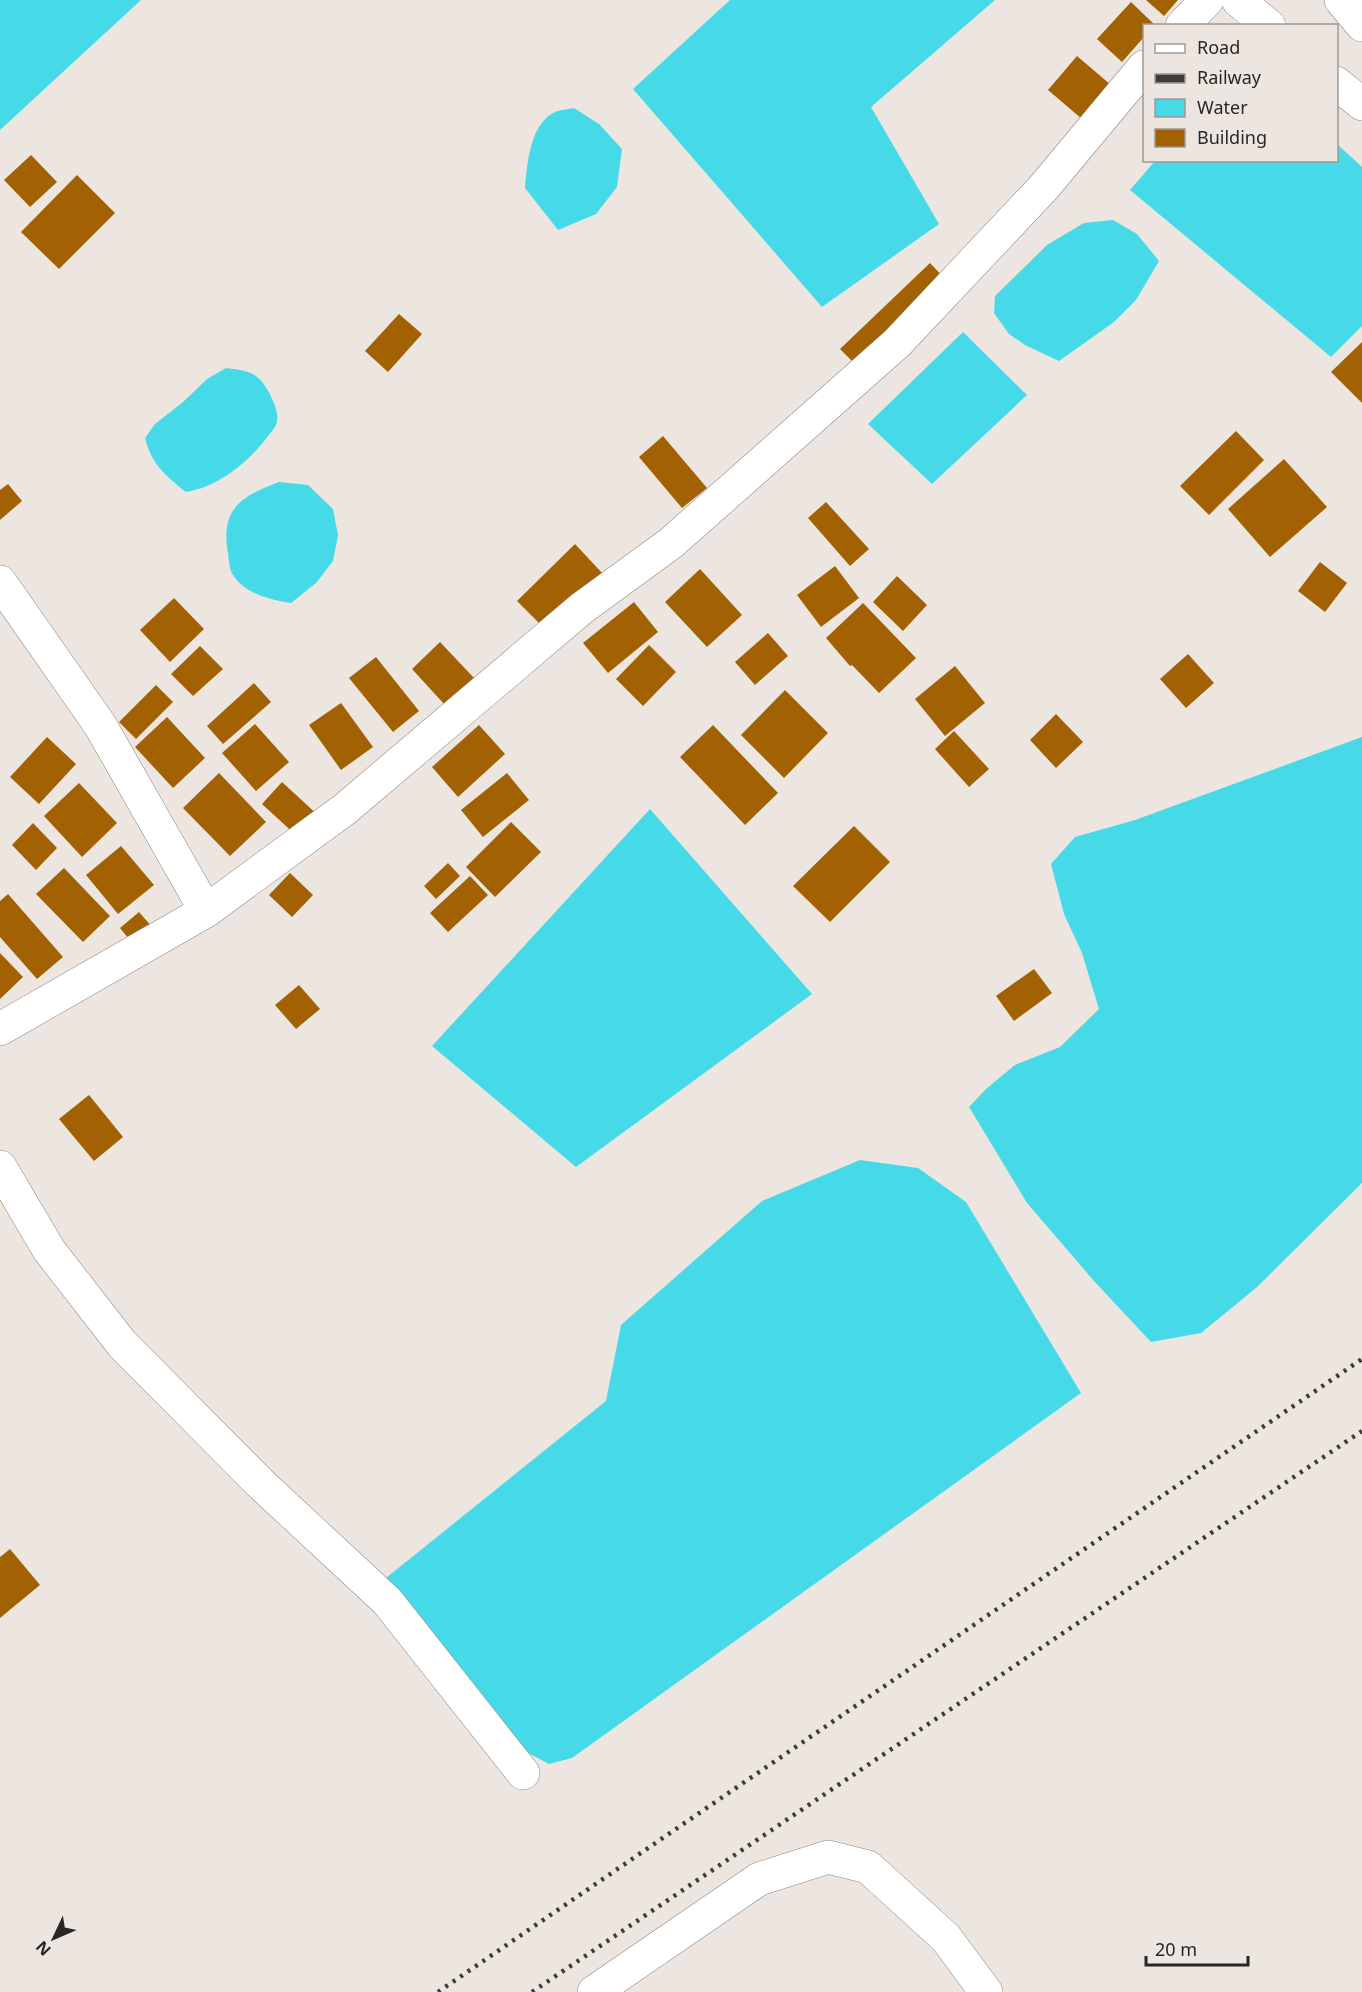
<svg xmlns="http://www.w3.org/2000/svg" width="1362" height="1992" font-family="'Noto Sans',sans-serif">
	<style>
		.water { fill: #46dae8 }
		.building { fill: #a26102 }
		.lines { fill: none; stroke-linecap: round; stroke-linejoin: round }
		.minor-casing { stroke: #8d8782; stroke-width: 34 }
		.secondary-casing { stroke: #8d8782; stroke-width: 34 }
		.minor { stroke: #fff; stroke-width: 33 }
		.secondary { stroke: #fff; stroke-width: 33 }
		.rail { stroke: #3e3c39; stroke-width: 4.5; stroke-dasharray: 3 6; stroke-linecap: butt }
	</style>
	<rect width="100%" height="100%" fill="#ede6e0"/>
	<path class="water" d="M 0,0 L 141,0 L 0,130 Z
		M 730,0 L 995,0 L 871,107 L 939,224 L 822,307 L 633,89 Z
		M 574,108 L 599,124 L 622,149 L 617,187 L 596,214 L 558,230 L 525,188 C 527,165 530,123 555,112 C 560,110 568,109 574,108 Z
		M 1337,144 L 1362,167 L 1362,326 L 1331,357 L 1130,190 L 1155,161 L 1336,160 Z
		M 1113,220 L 1137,234 L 1159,261 L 1136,300 L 1114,322 L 1059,361 L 1025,345 L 1009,334 L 994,313 L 995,296 L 1047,245 L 1084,223 Z
		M 963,332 L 1027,395 L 932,484 L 868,424 Z
		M 226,368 C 250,371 258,372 270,394 C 274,404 280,414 276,425 C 274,429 270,433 268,436 C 249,462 218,487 186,492 C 165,475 152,465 145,438 L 155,424 L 183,402 L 207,379 Z
		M 279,482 L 308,485 L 333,509 L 338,535 L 333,561 L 316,583 L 291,603 C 271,600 245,594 233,575 C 229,569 229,560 228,553 C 220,508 242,496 279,482 Z
		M 1362,737 L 1362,1183 L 1256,1288 L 1201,1333 L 1151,1342 L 1094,1281 L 1027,1203 L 969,1107 L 986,1089 L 1015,1065 L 1060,1047 L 1099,1009 L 1082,953 L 1064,914 L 1051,864 L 1075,837 L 1135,820 Z
		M 650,809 L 812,994 L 576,1167 L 432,1046 Z
		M 860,1160 L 918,1168 L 966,1202 L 1081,1393 L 572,1758 L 549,1764 L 517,1747 L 386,1578 L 606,1401 L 621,1325 L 762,1201 Z"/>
	<path class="building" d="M 1146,0 L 1178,0 L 1164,16 Z
		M 1131,2 L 1156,26 L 1144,26 L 1144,37 L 1122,62 L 1097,39 Z
		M 1077,56 L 1111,85 L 1082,119 L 1048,90 Z
		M 31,155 L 57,182 L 30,207 L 4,180 Z
		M 77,175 L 115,213 L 59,269 L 21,232 Z
		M 930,263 L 948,282 L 859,368 L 840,349 Z
		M 399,314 L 422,334 L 388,372 L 365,351 Z
		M 1362,342 L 1362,403 L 1331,372 Z
		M 1236,431 L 1264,460 L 1209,515 L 1180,486 Z
		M 663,436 L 707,488 L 682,508 L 639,457 Z
		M 1284,459 L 1327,507 L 1270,557 L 1228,509 Z
		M 8,484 L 22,501 L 0,520 L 0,490 Z
		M 826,502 L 869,549 L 850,566 L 808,518 Z
		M 575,544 L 603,574 L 546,630 L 517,601 Z
		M 1320,562 L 1347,583 L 1325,612 L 1298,591 Z
		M 835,566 L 859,598 L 821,627 L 797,595 Z
		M 700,569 L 742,615 L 707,647 L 665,602 Z
		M 897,576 L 927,605 L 903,631 L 873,602 Z
		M 174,598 L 204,629 L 170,662 L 140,630 Z
		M 634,602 L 658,632 L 608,673 L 583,643 Z
		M 863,603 L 916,658 L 879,693 L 852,665 L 850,666 L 826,638 Z
		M 768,633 L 788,656 L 755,685 L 735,662 Z
		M 440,642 L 474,678 L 445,705 L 412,669 Z
		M 649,645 L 676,672 L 643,706 L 616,679 Z
		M 200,646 L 223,669 L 193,696 L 171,674 Z
		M 1188,654 L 1214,683 L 1186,708 L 1160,679 Z
		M 376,657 L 419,711 L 393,732 L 349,678 Z
		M 955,666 L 985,703 L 945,736 L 915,699 Z
		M 254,683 L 271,702 L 223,744 L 207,726 Z
		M 156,685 L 173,702 L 136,739 L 119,722 Z
		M 785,690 L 828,733 L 784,778 L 741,735 Z
		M 341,703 L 373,747 L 341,770 L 309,725 Z
		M 1056,714 L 1083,742 L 1056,768 L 1030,740 Z
		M 167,717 L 205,758 L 173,788 L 135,747 Z
		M 255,724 L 289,762 L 256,791 L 222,753 Z
		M 479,725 L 505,754 L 458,797 L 432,767 Z
		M 713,725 L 778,793 L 745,825 L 680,757 Z
		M 954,731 L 989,769 L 969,787 L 935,749 Z
		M 47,737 L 76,764 L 39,804 L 10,777 Z
		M 219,773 L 266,822 L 230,856 L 183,808 Z
		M 507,773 L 529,800 L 483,837 L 461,810 Z
		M 282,782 L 320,817 L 300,839 L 262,804 Z
		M 79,783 L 117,823 L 82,857 L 44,816 Z
		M 511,822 L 541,852 L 495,897 L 466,867 Z
		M 33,823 L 57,848 L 36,870 L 12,845 Z
		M 854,826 L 890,862 L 830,922 L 793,886 Z
		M 121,846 L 154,885 L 118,914 L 86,875 Z
		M 448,863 L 460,876 L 436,899 L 424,886 Z
		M 64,868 L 110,916 L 83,942 L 36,894 Z
		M 290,873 L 313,895 L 292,917 L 269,895 Z
		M 470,876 L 488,895 L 448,932 L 430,913 Z
		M 8,894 L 63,957 L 37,979 L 0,937 L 0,901 Z
		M 139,912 L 153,928 L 134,945 L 120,928 Z
		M 0,953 L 23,977 L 0,999 Z
		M 1034,969 L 1052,993 L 1014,1021 L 996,996 Z
		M 299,985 L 320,1009 L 296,1029 L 275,1005 Z
		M 89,1095 L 123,1137 L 94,1161 L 59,1119 Z
		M 10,1549 L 40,1585 L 0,1618 L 0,1557 Z"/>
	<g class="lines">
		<g class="minor-casing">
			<path id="minor" d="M 1238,0 L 1269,26
				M 1182,26 L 1207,0
				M 1336,83 L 1362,104
				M 0,582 L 100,725 L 206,911
				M 0,1029 L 206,911 L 345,809 L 582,608 L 671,543 L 897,343 L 1044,187 L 1144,67
				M 0,1167 L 49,1250 L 122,1344 L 260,1483 L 387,1601 L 523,1773
				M 594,1992 L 759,1879 L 828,1857 L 868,1867 L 946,1938 L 986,1992"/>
		</g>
		<g class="secondary-casing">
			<path id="secondary" d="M 1341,0 L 1362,25"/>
		</g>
		<use href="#minor" class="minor"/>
		<use href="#secondary" class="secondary"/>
		<path class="rail" d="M 438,1992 L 1362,1359
			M 532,1992 L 1362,1431"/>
	</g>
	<rect x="1143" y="24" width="195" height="138" fill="#ede6e0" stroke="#9e9995" stroke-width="1.5"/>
	<rect x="1155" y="44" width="30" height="9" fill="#ffffff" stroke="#9e9995" stroke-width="1.5"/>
	<text x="1197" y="54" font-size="18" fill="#282624">Road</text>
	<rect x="1155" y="74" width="30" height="9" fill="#3e3c39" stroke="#9e9995" stroke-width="1.5"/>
	<text x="1197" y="84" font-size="18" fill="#282624">Railway</text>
	<rect x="1155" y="99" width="30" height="18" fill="#46dae8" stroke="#9e9995" stroke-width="1.5"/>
	<text x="1197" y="114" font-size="18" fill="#282624">Water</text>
	<rect x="1155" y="129" width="30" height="18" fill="#a26102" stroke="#9e9995" stroke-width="1.5"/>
	<text x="1197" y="144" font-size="18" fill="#282624">Building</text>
	<g transform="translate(54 1938) rotate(226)" stroke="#ede6e0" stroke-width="4.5" paint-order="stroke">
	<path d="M0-4.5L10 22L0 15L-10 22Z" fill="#282624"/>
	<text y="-9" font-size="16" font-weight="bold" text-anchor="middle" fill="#282624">N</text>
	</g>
	<path d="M1146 1956v9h102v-9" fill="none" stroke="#282624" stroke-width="3"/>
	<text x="1155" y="1956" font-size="18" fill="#282624" stroke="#ede6e0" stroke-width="4.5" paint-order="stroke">20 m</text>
</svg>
